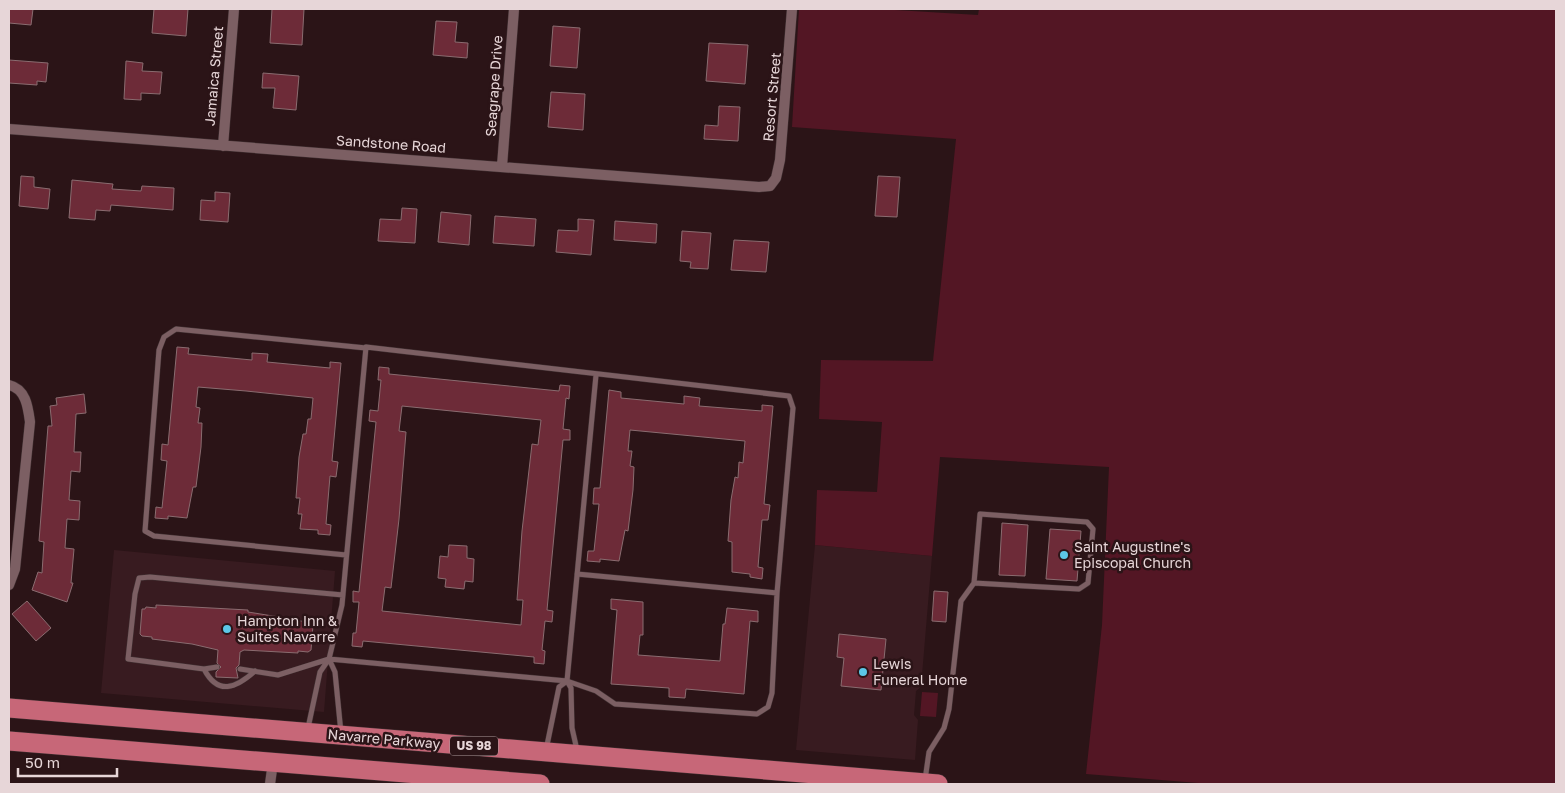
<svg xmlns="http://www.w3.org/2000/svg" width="1565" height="793" font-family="'Golos Text',sans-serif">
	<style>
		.built { fill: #381b20 }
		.green { fill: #531624 }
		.building { fill: #6d2b38; stroke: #8a6c70; fill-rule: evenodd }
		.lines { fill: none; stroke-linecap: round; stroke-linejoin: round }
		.lane-casing { stroke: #413133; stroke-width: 6 }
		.street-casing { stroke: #413133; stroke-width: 11 }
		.highway-casing { stroke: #413133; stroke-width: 20 }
		.lane { stroke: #7c5f63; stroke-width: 5 }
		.street { stroke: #7c5f63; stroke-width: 10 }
		.highway { stroke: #c76778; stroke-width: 19 }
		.poi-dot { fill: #5cc7e7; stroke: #2b1417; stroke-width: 2 }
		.labels { text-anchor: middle; stroke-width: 5; stroke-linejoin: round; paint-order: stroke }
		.shield { fill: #2b1417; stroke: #af9c9e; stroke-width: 1 }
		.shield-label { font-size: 12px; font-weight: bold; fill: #e7d6d8 }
		.street-label { font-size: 14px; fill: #e7d6d8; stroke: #2b1417 }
		.poi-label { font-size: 14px; fill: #e7d6d8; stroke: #2b1417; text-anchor: start }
	</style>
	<rect width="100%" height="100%" fill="#2b1417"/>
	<path class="built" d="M 815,545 L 932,556 L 921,687 L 916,691 L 914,715 L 918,720 L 915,760 L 796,750 Z
		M 114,550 L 335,571 L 324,712 L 101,693 Z"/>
	<path class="green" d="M 799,9 L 879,9 L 978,15 L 979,9 L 1556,9 L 1556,784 L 1211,784 L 1086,774 L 1102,625 L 1109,467 L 940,457 L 932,556 L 815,545 L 817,490 L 877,492 L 882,422 L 819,419 L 821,360 L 933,361 L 956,139 L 792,127 Z
		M 922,692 L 938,693 L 936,717 L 920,716 Z"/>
	<path class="building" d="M 9,9 L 33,9 L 31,25 L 9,23 Z
		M 154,9 L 188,9 L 186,36 L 152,33 Z
		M 272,9 L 304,9 L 302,45 L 270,43 Z
		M 436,21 L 457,22 L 455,42 L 468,43 L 467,58 L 433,55 Z
		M 553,26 L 580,28 L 577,68 L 550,66 Z
		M 709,43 L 748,45 L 745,84 L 706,81 Z
		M 9,60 L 48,63 L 46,82 L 37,81 L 37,85 L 9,83 Z
		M 126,61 L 143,63 L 142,71 L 162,72 L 160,94 L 141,93 L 141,100 L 124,99 Z
		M 263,73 L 299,76 L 296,110 L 273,108 L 275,88 L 262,88 Z
		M 551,92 L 585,94 L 583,130 L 548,127 Z
		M 719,106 L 740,107 L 738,141 L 704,139 L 705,125 L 718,126 Z
		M 21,176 L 34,177 L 34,187 L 50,189 L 48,209 L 19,206 Z
		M 878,176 L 900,177 L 897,217 L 875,216 Z
		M 72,180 L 113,184 L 112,189 L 141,191 L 142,186 L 174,188 L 173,210 L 111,205 L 110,211 L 96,210 L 95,220 L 69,218 Z
		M 215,192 L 230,193 L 228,222 L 200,220 L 201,200 L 215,201 Z
		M 402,208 L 417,209 L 415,243 L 378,241 L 380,219 L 401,220 Z
		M 441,212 L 471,215 L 469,245 L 438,242 Z
		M 495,216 L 536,219 L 534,246 L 493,243 Z
		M 578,219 L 594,220 L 591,255 L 556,252 L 558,230 L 578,231 Z
		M 615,221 L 657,224 L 656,243 L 614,240 Z
		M 682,231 L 711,233 L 708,269 L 690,268 L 691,262 L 680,261 Z
		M 734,240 L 769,242 L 766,272 L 731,270 Z
		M 177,347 L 189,348 L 188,354 L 252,360 L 252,353 L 268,354 L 267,362 L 330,368 L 330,362 L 341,363 L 332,461 L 338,462 L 336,477 L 330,476 L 326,524 L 331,525 L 330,535 L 318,534 L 318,530 L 300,529 L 302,514 L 298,514 L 300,498 L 296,498 L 299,457 L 303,434 L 306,434 L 308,419 L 311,419 L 313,398 L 246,391 L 198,387 L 196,407 L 200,408 L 198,423 L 202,423 L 201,447 L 196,487 L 193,487 L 187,518 L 168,516 L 168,519 L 155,518 L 156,507 L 162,508 L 167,461 L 161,460 L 162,444 L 168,445 Z
		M 379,367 L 389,368 L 389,374 L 559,391 L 560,385 L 570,386 L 569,399 L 566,398 L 563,429 L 570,430 L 570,440 L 563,440 L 547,610 L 553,611 L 552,622 L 545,621 L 542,650 L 545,651 L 544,664 L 534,663 L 534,657 L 363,641 L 362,647 L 352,646 L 353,633 L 356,633 L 359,602 L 353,602 L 353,591 L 359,592 L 376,422 L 369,421 L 370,410 L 378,411 L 381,380 L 378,380 ZM 402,406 L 541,420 L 538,445 L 532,444 L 522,531 L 517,600 L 523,600 L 521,625 L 382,611 L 385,587 L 391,588 L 399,519 L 406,432 L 399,431 Z
		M 609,390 L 621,392 L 621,398 L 684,404 L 684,396 L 700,398 L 699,406 L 762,411 L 762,405 L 773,406 L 764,504 L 770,505 L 768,520 L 762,520 L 758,567 L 763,568 L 762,579 L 750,577 L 750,574 L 732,572 L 732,542 L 728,541 L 731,500 L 735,477 L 738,478 L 739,462 L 743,463 L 745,441 L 630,430 L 628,451 L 632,451 L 630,466 L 634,467 L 633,490 L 628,531 L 625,530 L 619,561 L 600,559 L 600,562 L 587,561 L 588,551 L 594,551 L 599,504 L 593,504 L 594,488 L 600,488 Z
		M 84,394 L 86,413 L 76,414 L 74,452 L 81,452 L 80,472 L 71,471 L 69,500 L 80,501 L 79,520 L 67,519 L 65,548 L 74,549 L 71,583 L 73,583 L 67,602 L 32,590 L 38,572 L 42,573 L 44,542 L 39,541 L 48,426 L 52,426 L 50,406 L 57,405 L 56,398 Z
		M 1002,523 L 1028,525 L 1025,576 L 999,575 Z
		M 1050,529 L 1081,531 L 1077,581 L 1046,579 Z
		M 449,545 L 467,546 L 467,558 L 474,559 L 473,582 L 465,581 L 464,589 L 445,587 L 446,579 L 438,578 L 440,556 L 448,557 Z
		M 934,591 L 948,592 L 946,622 L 932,621 Z
		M 611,599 L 643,602 L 643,635 L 640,635 L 638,655 L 720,661 L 723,624 L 725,624 L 727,608 L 758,611 L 758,622 L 750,621 L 744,694 L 686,689 L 685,698 L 669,697 L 669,688 L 611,684 L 617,610 L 611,609 Z
		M 27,601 L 51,628 L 36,641 L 12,614 Z
		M 156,605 L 248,610 L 248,612 L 279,617 L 279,619 L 311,622 L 313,625 L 311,650 L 308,652 L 298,651 L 298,653 L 244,650 L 240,652 L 239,665 L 236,668 L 238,678 L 216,677 L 216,672 L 221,667 L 217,663 L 218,650 L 192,644 L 152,639 L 152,637 L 142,636 L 140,634 L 142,609 L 145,609 L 146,607 L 156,608 Z
		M 839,634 L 886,639 L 881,690 L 841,686 L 844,658 L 837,657 Z"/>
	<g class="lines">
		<g class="lane-casing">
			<path id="lane" d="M 346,555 L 154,536 L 145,531 L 159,350 L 164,337 L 176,329 L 366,348
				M 329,659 L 342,605 L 366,347 L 789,396 L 793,408 L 777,593 L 577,574
				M 217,667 L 204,669 L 128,659 L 135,594 L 139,578 L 150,577 L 343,595
				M 204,669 C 218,696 236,688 255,671
				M 240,669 L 278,675 L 329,659 L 567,681 L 596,691 L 615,704 L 757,714 L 768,707 L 772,693 L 777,593
				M 567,681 L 596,375
				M 308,728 L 320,672 L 329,659 L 335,672 L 341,733
				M 546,750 L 559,687 L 567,681 L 571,688 L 572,728 L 577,750
				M 925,780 L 929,752 L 944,728 L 949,709 L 961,601 L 974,583 L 980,514 L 1087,522 L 1093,529 L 1088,583 L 1079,589 L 974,583"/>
		</g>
		<g class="street-casing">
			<path id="street" d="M 9,129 L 759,187 L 770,186 L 776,178 L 780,160 L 792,9
				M 223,146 L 234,9
				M 502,166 L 514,9
				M 9,385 C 26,389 28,407 30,422 L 15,569 L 9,585
				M 270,784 L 273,762"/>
		</g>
		<g class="highway-casing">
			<path id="highway" d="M 9,708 L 938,784
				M 9,741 L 540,784"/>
		</g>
		<use href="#lane" class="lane"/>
		<use href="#street" class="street"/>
		<use href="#highway" class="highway"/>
	</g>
	<g class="poi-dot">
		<circle cx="1064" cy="555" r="5"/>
		<circle cx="227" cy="629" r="5"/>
		<circle cx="863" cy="672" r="5"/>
	</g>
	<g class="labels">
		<rect class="shield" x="450" y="736.5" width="48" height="19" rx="4"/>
		<g class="shield-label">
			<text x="474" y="750">US 98</text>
		</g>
		<g class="street-label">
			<text transform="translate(214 76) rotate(-85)" y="5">Jamaica Street</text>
			<text transform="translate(494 86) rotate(-86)" y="5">Seagrape Drive</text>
			<text transform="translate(772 97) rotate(-85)" y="5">Resort Street</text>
			<text transform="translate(391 144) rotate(4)" y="5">Sandstone Road</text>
			<text transform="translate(384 739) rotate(5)" y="5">Navarre Parkway</text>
		</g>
		<g class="poi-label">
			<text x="1074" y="552">Saint Augustine's<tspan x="1074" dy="16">Episcopal Church</tspan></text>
			<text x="237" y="626">Hampton Inn &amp;<tspan x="237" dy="16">Suites Navarre</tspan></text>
			<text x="873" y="669">Lewis<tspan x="873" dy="16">Funeral Home</tspan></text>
		</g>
	</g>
	<rect width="1565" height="793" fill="none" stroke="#e7d6d8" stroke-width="20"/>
	<path d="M18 768v8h99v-8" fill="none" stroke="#e7d6d8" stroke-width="2.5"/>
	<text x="25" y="768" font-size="15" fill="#e7d6d8" stroke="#2b1417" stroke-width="4" paint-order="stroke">50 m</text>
</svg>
